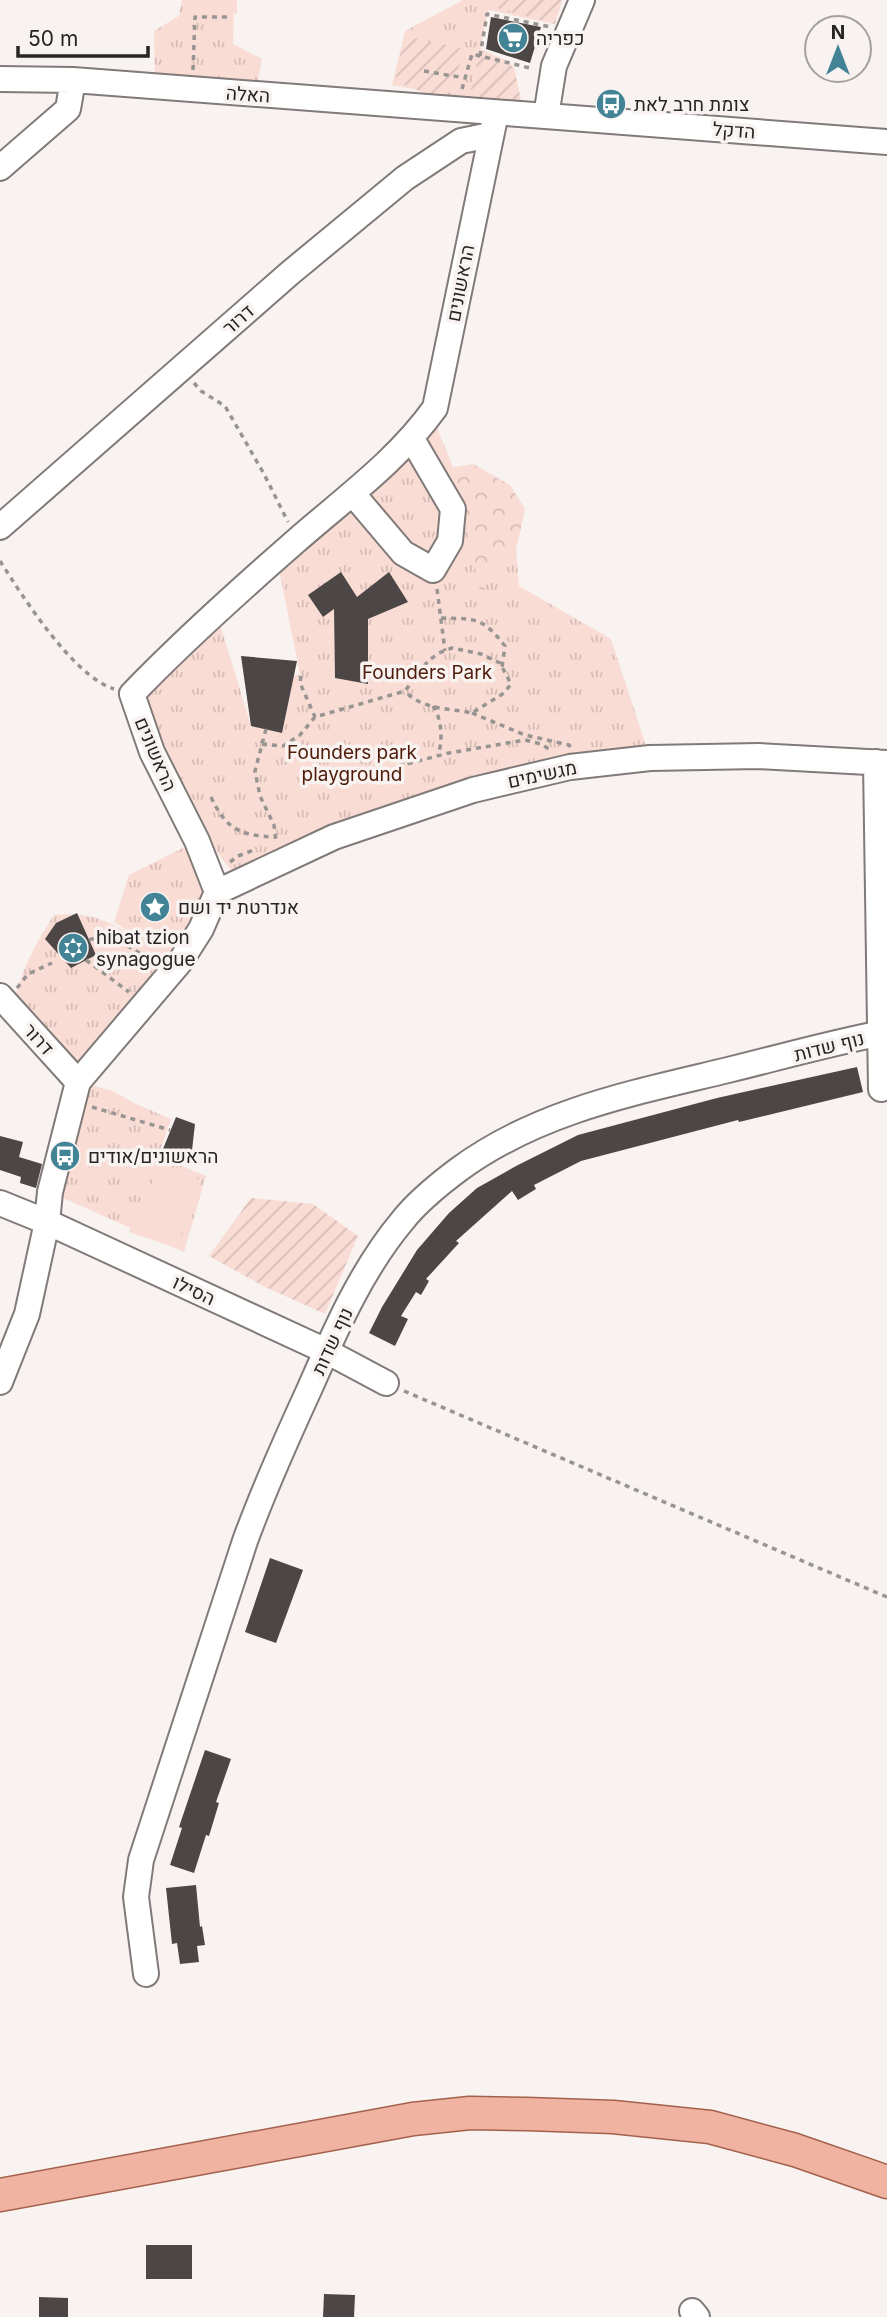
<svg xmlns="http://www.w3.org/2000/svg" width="887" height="2317" font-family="Inter,Heebo,sans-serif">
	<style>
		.grass { fill: url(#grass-tufts) }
		.forest { fill: url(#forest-crowns) }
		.garden { fill: url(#garden-furrows) }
		.pitch { fill: #f9dcd4 }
		.building { fill: #4c4746 }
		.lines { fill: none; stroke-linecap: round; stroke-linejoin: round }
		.minor-casing { stroke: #807a79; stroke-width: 28 }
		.major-casing { stroke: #a3614c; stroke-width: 35 }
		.path { stroke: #989492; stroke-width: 3.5; stroke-dasharray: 5 5; stroke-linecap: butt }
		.minor { stroke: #fff; stroke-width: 24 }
		.major { stroke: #f0b3a1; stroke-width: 32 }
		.labels { text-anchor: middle; stroke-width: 7; stroke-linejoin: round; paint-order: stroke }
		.poi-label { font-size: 19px; fill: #272524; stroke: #f8f2f0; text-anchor: start }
		.street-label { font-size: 19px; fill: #272524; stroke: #f8f2f0 }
		.park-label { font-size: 19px; fill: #4f1b0a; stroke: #f8f2f0 }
	</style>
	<defs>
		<pattern id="grass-tufts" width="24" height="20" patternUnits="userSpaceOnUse" patternTransform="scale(1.75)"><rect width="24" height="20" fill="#f9dcd4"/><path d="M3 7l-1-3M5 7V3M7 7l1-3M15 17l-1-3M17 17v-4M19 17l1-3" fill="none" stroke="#d5bdb6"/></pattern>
		<pattern id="forest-crowns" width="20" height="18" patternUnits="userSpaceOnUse" patternTransform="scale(1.75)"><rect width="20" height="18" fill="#f9dcd4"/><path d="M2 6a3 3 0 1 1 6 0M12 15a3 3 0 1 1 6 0" fill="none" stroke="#d5bdb6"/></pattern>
		<pattern id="garden-furrows" width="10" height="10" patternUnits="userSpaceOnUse" patternTransform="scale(1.75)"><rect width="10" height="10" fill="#f9dcd4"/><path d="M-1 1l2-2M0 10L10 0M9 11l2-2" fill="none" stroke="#d5bdb6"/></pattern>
	</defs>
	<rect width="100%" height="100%" fill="#f8f2f0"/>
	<path class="grass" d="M 182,0 L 234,0 L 233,44 L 262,59 L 257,87 L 155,77 L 154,31 L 179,16 Z
		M 463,0 L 562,0 L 555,24 L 488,10 L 481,49 L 510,62 L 523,109 L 392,85 L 405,31 Z
		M 431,413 L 462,490 L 513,509 L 519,586 L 611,639 L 650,758 L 548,764 L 232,872 L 170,789 L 132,694 L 217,614 L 251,726 L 282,733 L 294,675 L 300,675 L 277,559 Z
		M 197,841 L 217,892 L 180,962 L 72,1076 L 14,1001 C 22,969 36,942 54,915 C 97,911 110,924 146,942 L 114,922 L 129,875 Z
		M 78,1082 L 113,1091 L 136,1104 L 171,1119 L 158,1156 L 206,1176 L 184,1252 L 50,1192 Z"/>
	<path class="forest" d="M 473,464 L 510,485 L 525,509 L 517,545 L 491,562 L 482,601 L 466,524 L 442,469 Z"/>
	<path class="garden" d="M 499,0 L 562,0 L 555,24 L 498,8 Z
		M 404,36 L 465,49 L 446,102 L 395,81 Z
		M 479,53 L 514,67 L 523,109 L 470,95 Z
		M 251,1198 L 313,1204 L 358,1236 L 325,1314 L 263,1286 L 209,1256 Z"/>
	<path class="pitch" d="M 193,0 L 237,0 L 237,14 L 193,11 Z
		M 161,1164 L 200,1180 L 177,1248 L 129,1232 Z"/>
	<path class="building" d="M 491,17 L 541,27 L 530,63 L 486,49 Z
		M 341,572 L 357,597 L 389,572 L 408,602 L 368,619 L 368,684 L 335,678 L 334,609 L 323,617 L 308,595 Z
		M 241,656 L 297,661 L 282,733 L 251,726 Z
		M 77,913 L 96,955 L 71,968 L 45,939 L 56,923 Z
		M 857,1067 L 863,1092 L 739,1122 L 738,1120 L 581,1161 L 534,1185 L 536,1189 L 518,1200 L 512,1191 L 456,1241 L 459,1243 L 426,1279 L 429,1281 L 421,1295 L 416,1292 L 401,1316 L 408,1319 L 395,1346 L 369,1333 L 382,1307 L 417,1250 L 449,1213 L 477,1188 L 518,1165 L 578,1135 L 717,1098 Z
		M 176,1117 L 195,1124 L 191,1159 L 163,1149 Z
		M 0,1136 L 23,1142 L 19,1157 L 42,1164 L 36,1188 L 20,1183 L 21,1177 L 0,1170 Z
		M 270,1558 L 303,1570 L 276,1643 L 245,1632 Z
		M 205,1750 L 231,1759 L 216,1802 L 219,1803 L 209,1836 L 206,1835 L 194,1873 L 170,1865 L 182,1828 L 179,1827 Z
		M 196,1885 L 200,1927 L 202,1926 L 205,1945 L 197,1946 L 199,1962 L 180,1964 L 177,1943 L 172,1944 L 166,1888 Z
		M 146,2245 L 192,2245 L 192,2279 L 146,2279 Z
		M 324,2294 L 355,2295 L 354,2317 L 323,2317 Z
		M 39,2297 L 68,2298 L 68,2317 L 39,2317 Z"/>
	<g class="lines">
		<g class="minor-casing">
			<path id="minor" d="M 0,79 L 73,80 L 887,142
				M 546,116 L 554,66 L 582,0
				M 0,168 L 68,109 L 73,80
				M 353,494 L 403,553 L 433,570 L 450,541 L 453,509 L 412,439
				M 0,527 L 290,273 L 405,178 L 461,141 L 490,135
				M 876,762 L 881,1089
				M 217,892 L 334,837 L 473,790 L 570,767 L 650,758 L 759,756 L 887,763
				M 0,996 L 78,1082
				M 0,1203 L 47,1222 L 326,1351 L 386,1383
				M 0,1382 L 27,1314 L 47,1222 L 50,1192 L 78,1082 L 180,962 L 201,929 L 217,892 L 197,841 L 152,752 L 132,694 C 183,641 241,589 296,541 C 345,498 397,461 435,408 L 496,113
				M 146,1974 L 136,1897 L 141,1860 L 245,1541 C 264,1489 286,1440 309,1390 C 335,1331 361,1270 403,1220 C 418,1201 438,1185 458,1170 C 538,1111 633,1093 728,1070 C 781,1057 834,1042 887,1032
				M 692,2311 L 697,2317"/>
		</g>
		<g class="major-casing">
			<path id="major" d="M 0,2195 L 413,2119 L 470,2113 L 527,2114 L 613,2117 L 710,2127 L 795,2150 L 887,2182"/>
		</g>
		<path class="path" d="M 480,56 L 487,14 L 551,27
			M 193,70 L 195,17 L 231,17
			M 424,71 L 465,78
			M 462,89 L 472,54 L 530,68
			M 194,383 L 201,391 L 225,406 L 264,474 L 288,522
			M 0,561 C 23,597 73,676 114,689
			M 437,589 L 445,651
			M 441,618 C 477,619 482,617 505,646 L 502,667
			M 301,676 L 300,683 L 315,717
			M 433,706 C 442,719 443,740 438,755
			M 472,713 L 525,735 L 569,745 L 571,748
			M 266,729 L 255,771 L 260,796 L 274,825 L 276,841
			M 262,744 L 283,746 L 300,735 L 315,717 L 405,691 L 428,661 L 439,653 L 452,648 L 481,654 L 500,663 L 511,684 L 504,693 L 472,713 C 449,708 422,710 405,691
			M 398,766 L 449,753 L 525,740 L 541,744 L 552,751
			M 211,797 C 226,829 240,836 276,837
			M 230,862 L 238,856 L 254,850
			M 89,940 C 112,931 134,950 154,963
			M 86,960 L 129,992
			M 17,988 L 28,974 L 52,963
			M 92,1107 L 170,1130
			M 404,1391 L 887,1597"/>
		<use href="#minor" class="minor"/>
		<use href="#major" class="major"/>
	</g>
	<defs>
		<g id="supermarket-disc" transform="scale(1.575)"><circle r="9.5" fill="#428496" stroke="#f8f2f0"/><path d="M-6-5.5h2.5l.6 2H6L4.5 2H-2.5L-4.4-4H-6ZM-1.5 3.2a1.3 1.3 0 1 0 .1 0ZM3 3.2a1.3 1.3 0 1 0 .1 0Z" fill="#fff"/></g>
		<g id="bus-disc" transform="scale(1.575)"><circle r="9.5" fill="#428496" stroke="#f8f2f0"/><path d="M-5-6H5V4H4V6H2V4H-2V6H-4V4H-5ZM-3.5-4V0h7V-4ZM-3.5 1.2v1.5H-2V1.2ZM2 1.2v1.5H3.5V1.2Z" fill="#fff"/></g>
		<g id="sight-disc" transform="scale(1.575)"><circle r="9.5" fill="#428496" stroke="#f8f2f0"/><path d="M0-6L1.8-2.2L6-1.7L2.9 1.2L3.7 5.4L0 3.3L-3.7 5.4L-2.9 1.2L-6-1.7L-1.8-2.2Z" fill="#fff"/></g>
		<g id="synagogue-disc" transform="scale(1.575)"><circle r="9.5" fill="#428496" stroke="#f8f2f0"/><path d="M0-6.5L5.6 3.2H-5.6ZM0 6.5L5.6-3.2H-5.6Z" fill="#fff"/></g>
	</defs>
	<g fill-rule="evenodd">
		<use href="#supermarket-disc" x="513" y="38"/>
		<use href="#bus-disc" x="611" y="104"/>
		<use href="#sight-disc" x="155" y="907"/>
		<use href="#synagogue-disc" x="73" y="948"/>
		<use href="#bus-disc" x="65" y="1156"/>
	</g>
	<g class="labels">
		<g class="poi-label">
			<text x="536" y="45">כפריה</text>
			<text x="634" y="111">צומת חרב לאת</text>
			<text x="178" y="914">אנדרטת יד ושם</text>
			<text x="96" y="944">hibat tzion<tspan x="96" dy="22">synagogue</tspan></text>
			<text x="88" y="1163">הראשונים/אודים</text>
		</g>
		<g class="street-label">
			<text transform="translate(248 94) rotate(4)" y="7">האלה</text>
			<text transform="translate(734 130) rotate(4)" y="7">הדקל</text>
			<text transform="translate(460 283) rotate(-79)" y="7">הראשונים</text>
			<text transform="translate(238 319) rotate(-41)" y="7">דרור</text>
			<text transform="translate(156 754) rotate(67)" y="7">הראשונים</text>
			<text transform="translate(542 774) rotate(-12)" y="7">מגשימים</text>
			<text transform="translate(39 1039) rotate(48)" y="7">דרור</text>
			<text transform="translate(829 1046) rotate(-14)" y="7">נוף שדות</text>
			<text transform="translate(194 1290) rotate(25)" y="7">הסילו</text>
			<text transform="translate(332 1341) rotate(-65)" y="7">נוף שדות</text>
		</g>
		<g class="park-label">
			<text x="427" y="679">Founders Park</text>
			<text x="352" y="759">Founders park<tspan x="352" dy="22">playground</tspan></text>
		</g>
	</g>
	<g transform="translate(838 49)"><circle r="33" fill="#f8f2f0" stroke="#a4a09e" stroke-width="2"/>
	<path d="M0-5L12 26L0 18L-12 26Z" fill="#428496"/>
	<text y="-10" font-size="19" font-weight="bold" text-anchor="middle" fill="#272524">N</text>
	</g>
	<path d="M18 46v10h130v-10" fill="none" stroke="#272524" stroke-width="3.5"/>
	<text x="28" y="46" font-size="21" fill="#272524" stroke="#f8f2f0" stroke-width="5" paint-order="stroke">50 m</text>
</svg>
